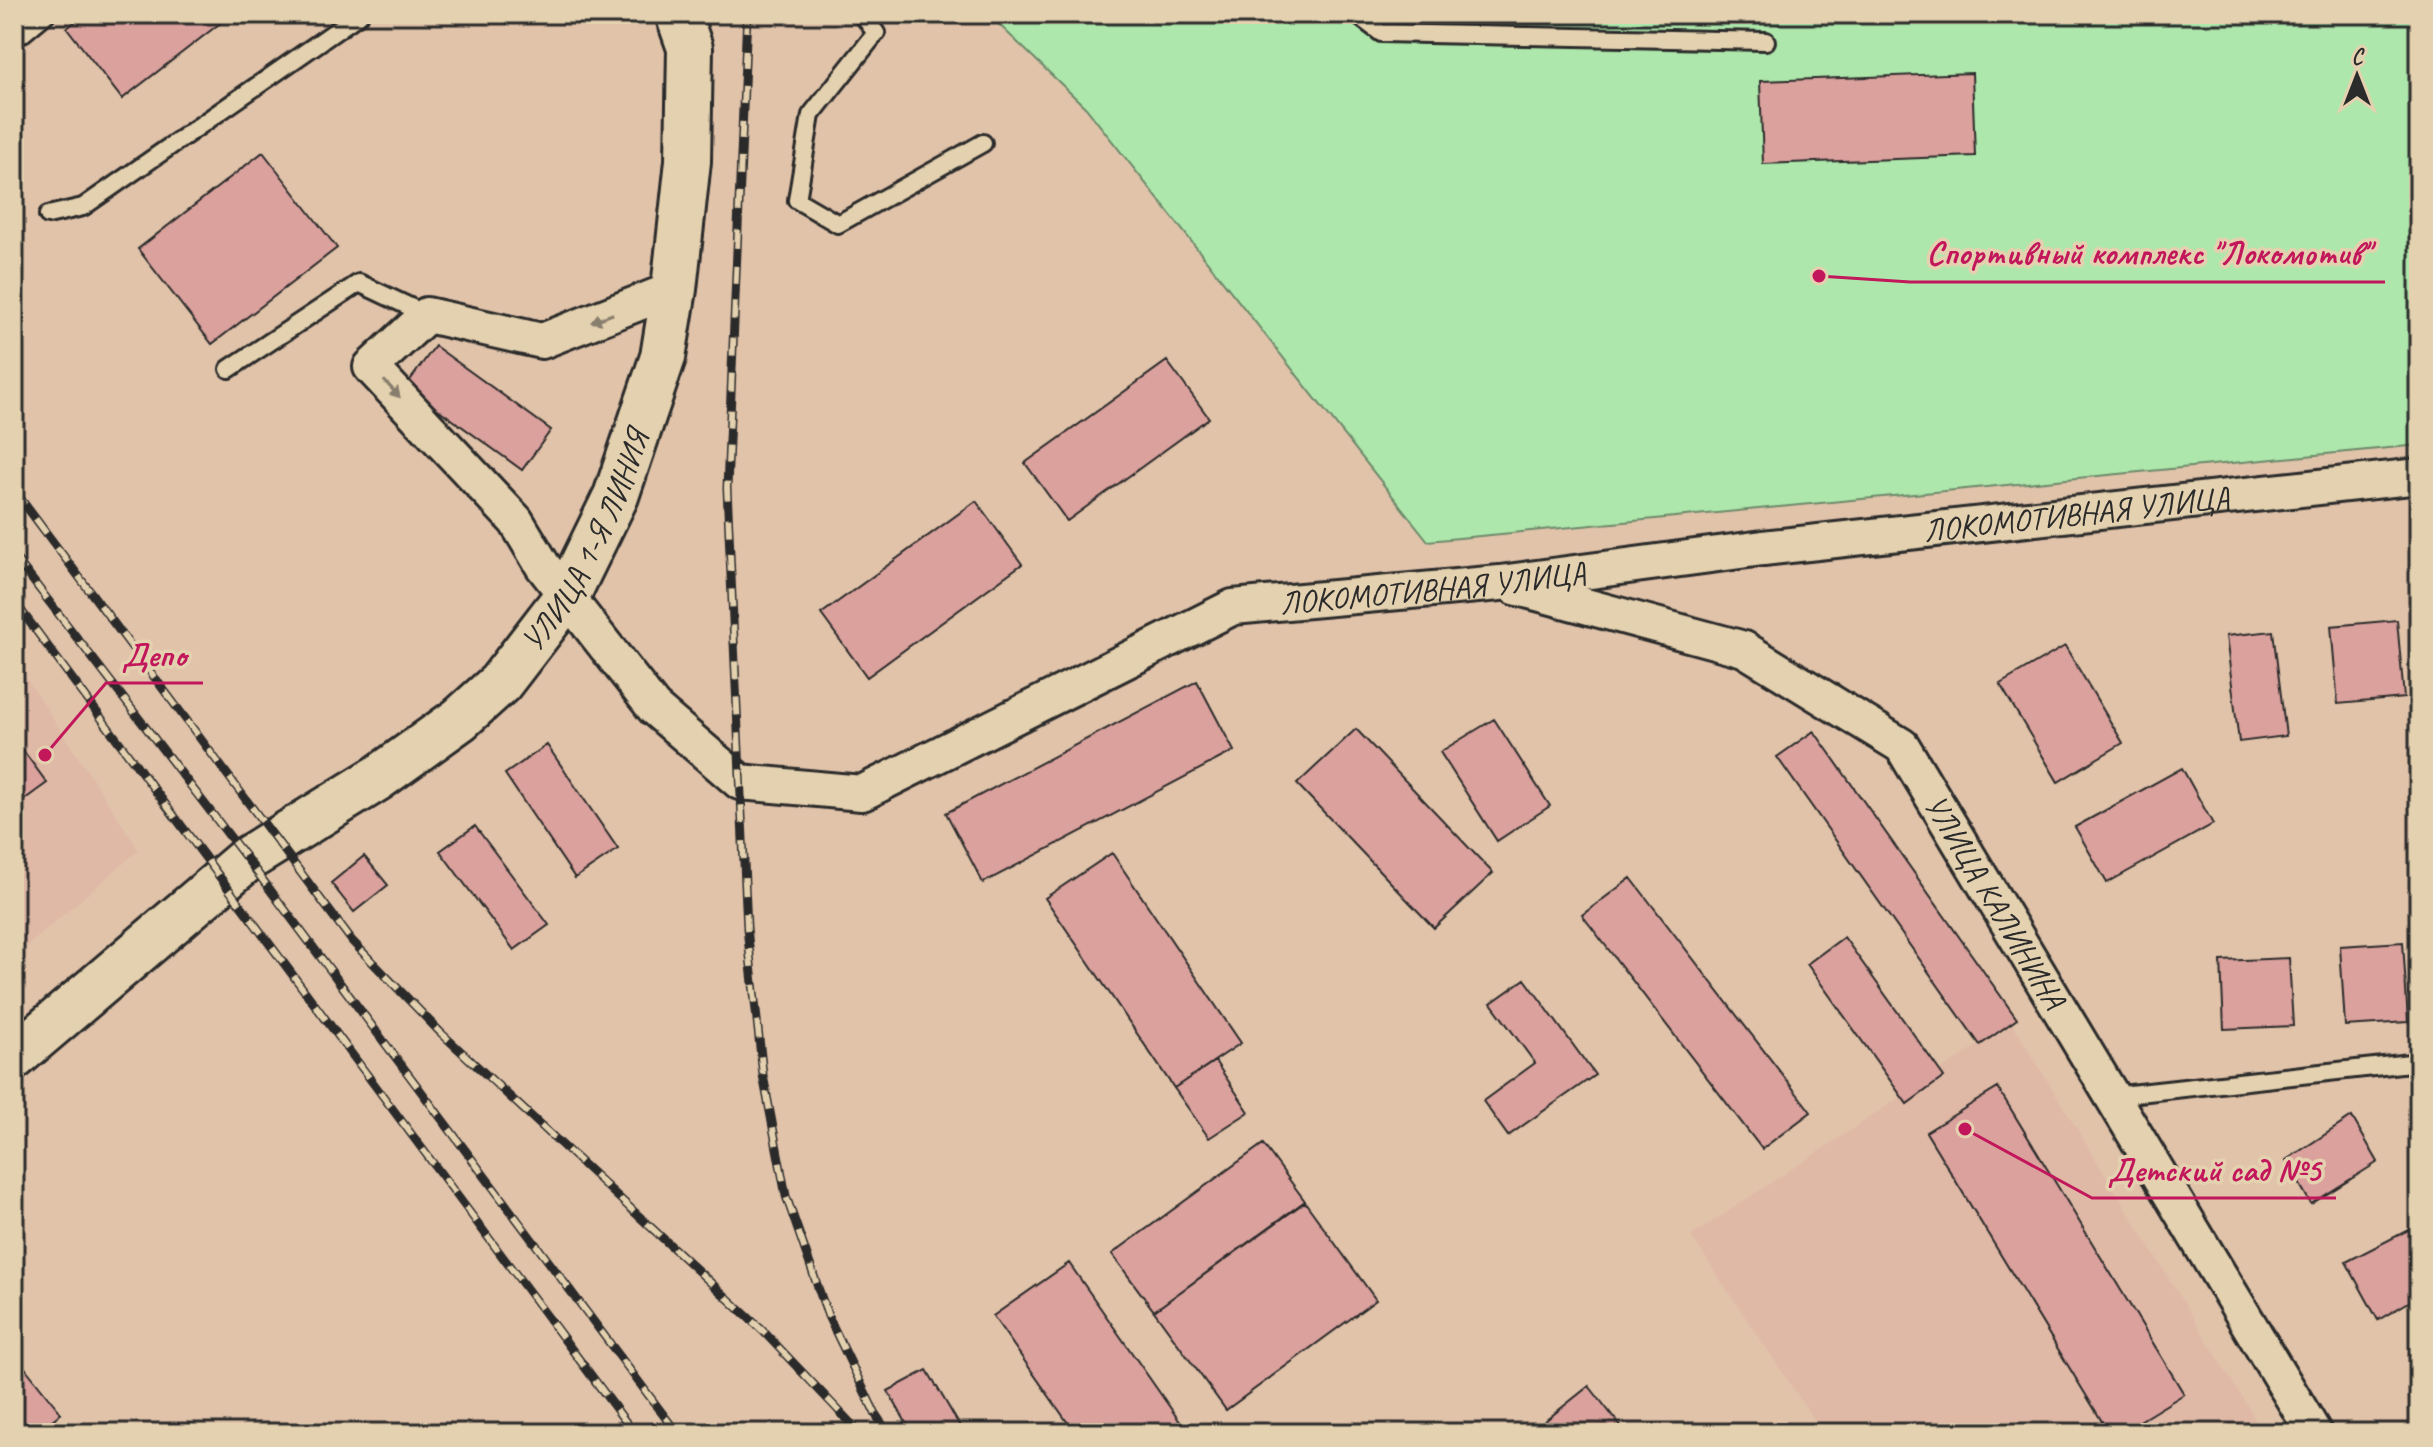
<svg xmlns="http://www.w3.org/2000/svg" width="2433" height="1447" font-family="Caveat,sans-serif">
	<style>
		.built { fill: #dfb9a6 }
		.green { fill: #aee7ab; stroke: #6c896b; stroke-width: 2 }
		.building { fill: #dba19d; stroke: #2b2b2b; stroke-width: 2 }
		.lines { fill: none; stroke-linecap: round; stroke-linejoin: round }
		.service-casing { stroke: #2b2b2b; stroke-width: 22 }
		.minor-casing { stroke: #2b2b2b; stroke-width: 40 }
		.secondary-casing { stroke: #2b2b2b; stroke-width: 50 }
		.service { stroke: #e4d1af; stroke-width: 16 }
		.minor { stroke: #e4d1af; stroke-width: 34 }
		.secondary { stroke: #e4d1af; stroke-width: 44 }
		.rail-casing { stroke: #2b2b2b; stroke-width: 9 }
		.rail { stroke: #e4d1af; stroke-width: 6; stroke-dasharray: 18; stroke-linecap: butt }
		.oneway { fill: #887e6d }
		.labels { text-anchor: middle; stroke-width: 7; stroke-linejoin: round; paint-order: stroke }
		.street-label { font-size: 32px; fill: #2b2b2b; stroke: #e4d1af }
		.leader { fill: none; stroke: #c2185b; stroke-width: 3 }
		.callout-dot { fill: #c2185b; stroke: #e4d1af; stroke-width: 3 }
		.callout-label { font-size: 34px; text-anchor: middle; font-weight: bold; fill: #c2185b; stroke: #e4d1af; stroke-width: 7; stroke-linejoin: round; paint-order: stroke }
	</style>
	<rect width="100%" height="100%" fill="#e1c3aa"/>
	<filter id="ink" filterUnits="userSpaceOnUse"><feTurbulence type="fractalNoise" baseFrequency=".0125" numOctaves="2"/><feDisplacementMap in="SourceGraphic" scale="16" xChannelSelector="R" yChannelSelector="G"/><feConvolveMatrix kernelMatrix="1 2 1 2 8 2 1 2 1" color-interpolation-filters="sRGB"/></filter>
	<g filter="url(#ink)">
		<path class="built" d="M 14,659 L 139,850 L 14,957 Z
			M 2012,1023 L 2264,1433 L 1823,1433 L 1691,1236 Z"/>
		<path class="green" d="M 988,14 L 2419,14 L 2419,445 L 1428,541 L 1086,108 Z"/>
		<path class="building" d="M 85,14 L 232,14 L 122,99 L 67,28 Z
			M 1972,73 L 1975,156 L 1763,164 L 1760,81 Z
			M 263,152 L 337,248 L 212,344 L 138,249 Z
			M 435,346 L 551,430 L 522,470 L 406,386 Z
			M 1167,361 L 1209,418 L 1067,521 L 1025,463 Z
			M 976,501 L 1022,564 L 867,677 L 821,614 Z
			M 2397,620 L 2404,698 L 2338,704 L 2331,626 Z
			M 2273,631 L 2286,736 L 2239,742 L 2226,636 Z
			M 2065,646 L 2123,743 L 2058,782 L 2000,684 Z
			M 1197,681 L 1234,751 L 983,883 L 946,813 Z
			M 1494,719 L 1550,806 L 1497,841 L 1440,752 Z
			M 1356,729 L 1493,873 L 1434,928 L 1297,784 Z
			M 1814,731 L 2017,1019 L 1980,1045 L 1777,757 Z
			M 14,738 L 47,783 L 14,807 Z
			M 547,745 L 618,849 L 575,878 L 505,774 Z
			M 2182,768 L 2213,824 L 2107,883 L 2075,827 Z
			M 475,826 L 549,925 L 514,950 L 440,851 Z
			M 1112,853 L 1241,1043 L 1174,1088 L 1045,898 Z
			M 364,856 L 388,885 L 354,912 L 331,883 Z
			M 1631,878 L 1811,1112 L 1762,1149 L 1582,915 Z
			M 1844,937 L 1944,1077 L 1907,1104 L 1807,964 Z
			M 2403,942 L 2408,1022 L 2345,1026 L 2340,946 Z
			M 2289,958 L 2293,1026 L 2224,1029 L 2221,961 Z
			M 1525,979 L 1595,1075 L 1508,1136 L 1483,1101 L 1535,1063 L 1491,1003 Z
			M 1215,1061 L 1249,1112 L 1209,1138 L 1174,1088 Z
			M 1998,1088 L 2184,1394 L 2120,1433 L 2109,1433 L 1926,1132 Z
			M 2352,1117 L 2378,1162 L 2311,1204 L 2286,1160 Z
			M 1263,1144 L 1305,1201 L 1154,1311 L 1112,1254 Z
			M 1305,1202 L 1376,1300 L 1226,1410 L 1154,1311 Z
			M 2412,1228 L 2419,1240 L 2419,1296 L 2378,1320 L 2346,1262 Z
			M 1069,1263 L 1183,1426 L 1174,1433 L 1075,1433 L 993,1316 Z
			M 14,1354 L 61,1413 L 36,1433 L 14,1433 Z
			M 927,1370 L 964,1433 L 912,1433 L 888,1391 Z
			M 1589,1386 L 1626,1433 L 1530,1433 Z"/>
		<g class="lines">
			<g class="service-casing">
				<path id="service" d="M 862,14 L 876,33 L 811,115 L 797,200 L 838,224 L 983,143
					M 1356,14 L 1381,33 L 1766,41
					M 22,34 L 46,14
					M 48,215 L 83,207 L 360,14
					M 229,369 L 359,283 L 427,315
					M 2112,1096 L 2419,1062"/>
			</g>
			<g class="minor-casing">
				<g id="minor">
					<path id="s1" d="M 674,289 L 542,341 L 427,315 L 371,367 L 516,521 L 543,566 L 654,708 L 740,782 L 862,793 L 1233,607 L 1500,583 L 1763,548 L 2419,476"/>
					<path id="s2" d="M 1515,587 L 1744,649 L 1902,746 L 2314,1433"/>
				</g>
			</g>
			<g class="secondary-casing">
				<g id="secondary">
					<path id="s3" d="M 14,1057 L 247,859 L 378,778 L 460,719 L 500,683 L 567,596 L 616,496 L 663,357 L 674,289 L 688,161 L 690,48 L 678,14"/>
				</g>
			</g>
			<use href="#service" class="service"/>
			<use href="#minor" class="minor"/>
			<use href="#secondary" class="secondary"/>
			<g class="rail-casing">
				<path id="rail" d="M 747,14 L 727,488 L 747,928 L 763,1075 L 786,1196 L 828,1316 L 876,1415 L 888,1433
					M 14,490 L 352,941 L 440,1032 L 763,1331 L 860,1433
					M 14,556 L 247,859 L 677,1433
					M 14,601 L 634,1433"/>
			</g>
			<use href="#rail" class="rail"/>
		</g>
		<defs><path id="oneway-solid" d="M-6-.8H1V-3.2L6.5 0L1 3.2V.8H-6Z" transform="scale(2)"/></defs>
		<g class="oneway">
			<use href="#oneway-solid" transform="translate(602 318) rotate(159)"/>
			<use href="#oneway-solid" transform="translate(392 389) rotate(47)"/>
		</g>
	</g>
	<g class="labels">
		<g class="street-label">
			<text dy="11" stroke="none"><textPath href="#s1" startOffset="2280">ЛОКОМОТИВНАЯ УЛИЦА</textPath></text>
			<text dy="11" stroke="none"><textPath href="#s3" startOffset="782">УЛИЦА 1-Я ЛИНИЯ</textPath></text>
			<text dy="11" stroke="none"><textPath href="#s1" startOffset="1632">ЛОКОМОТИВНАЯ УЛИЦА</textPath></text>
			<text dy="11" stroke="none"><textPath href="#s2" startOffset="604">УЛИЦА КАЛИНИНА</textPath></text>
		</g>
	</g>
	<path class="leader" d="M1819 276L1910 282H2385M45 755L106 683H203M1965 1129L2092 1198H2336"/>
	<g class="callout-dot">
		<circle cx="1819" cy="276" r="8"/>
		<circle cx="45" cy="755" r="8"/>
		<circle cx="1965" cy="1129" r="8"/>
	</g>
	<g class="callout-label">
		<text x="2148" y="264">Спортивный комплекс "Локомотив"</text>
		<text x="154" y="666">Депо</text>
		<text x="2214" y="1181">Детский сад №5</text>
	</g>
	<rect width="2433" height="1447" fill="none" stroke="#e4d1af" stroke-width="48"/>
	<rect x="24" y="24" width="2385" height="1399" fill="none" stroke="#2b2b2b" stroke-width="3" filter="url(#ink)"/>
	<g transform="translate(2357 76)" stroke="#e4d1af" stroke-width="6" paint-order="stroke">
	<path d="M0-6L14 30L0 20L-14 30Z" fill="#2b2b2b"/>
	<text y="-12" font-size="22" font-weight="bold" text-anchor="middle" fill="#2b2b2b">С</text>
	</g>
</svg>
